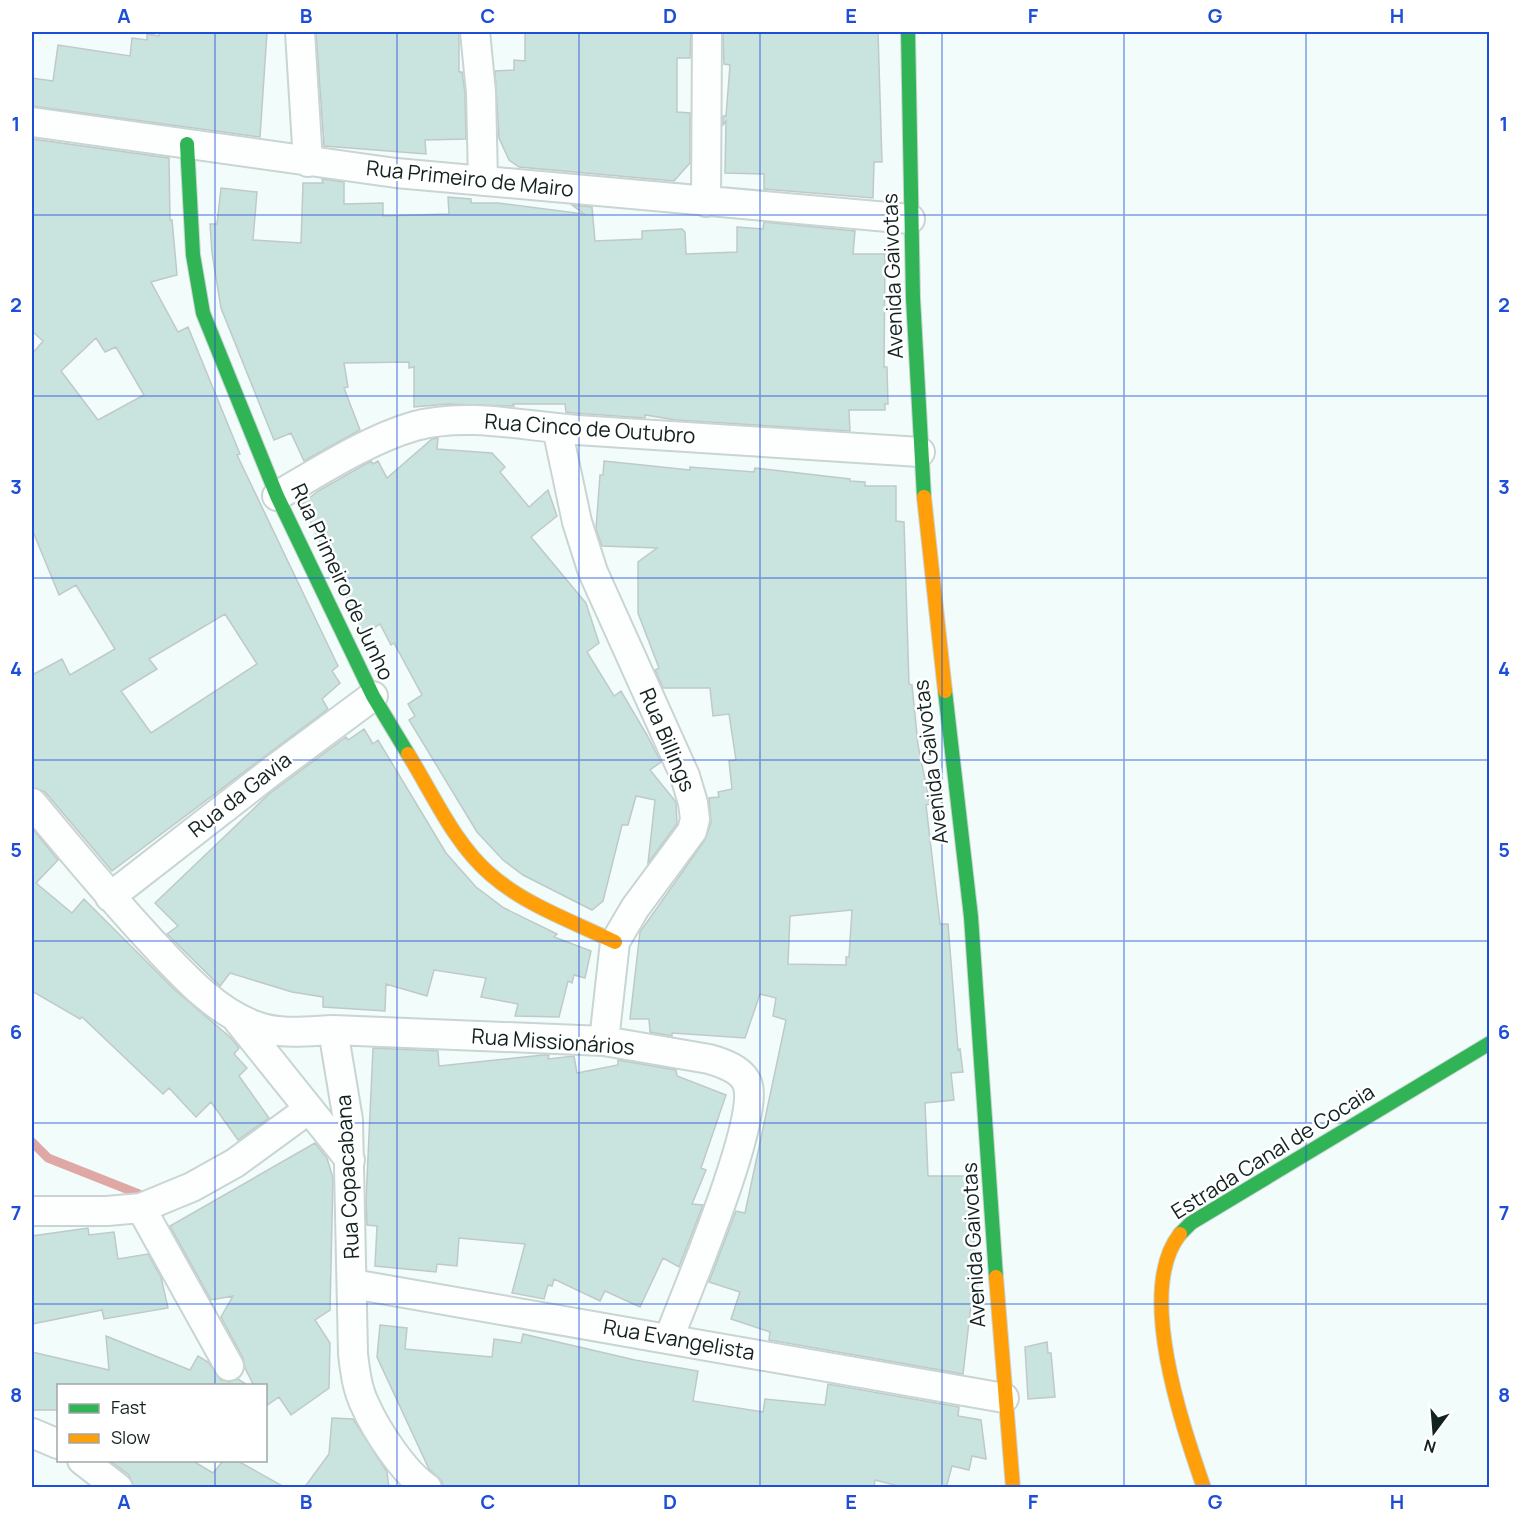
<svg xmlns="http://www.w3.org/2000/svg" width="1521" height="1519" font-family="Manrope,sans-serif">
	<style>
		.lines { fill: none; stroke-linecap: round; stroke-linejoin: round }
		.stream { stroke: #e0a8a5; stroke-width: 9 }
		.building { fill: #c9e3df; stroke: #bfcac8; stroke-width: 1.5; fill-rule: evenodd }
		.street-casing { stroke: #c9d5d3; stroke-width: 32 }
		.fast-casing { stroke: #c9d5d3; stroke-width: 16 }
		.slow-casing { stroke: #c9d5d3; stroke-width: 16 }
		.street { stroke: #fdfffe; stroke-width: 28 }
		.fast { stroke: #30b455; stroke-width: 14 }
		.slow { stroke: #ff9f0a; stroke-width: 14 }
		.grid { fill: none; stroke: #1d4ed8; stroke-width: 1.5; stroke-opacity: 0.55 }
		.labels { text-anchor: middle; stroke-width: 5; stroke-linejoin: round; paint-order: stroke }
		.street-label { font-size: 21px; fill: #122220; stroke: #fff }
		.neatline { fill: none; stroke: #1d4ed8; stroke-width: 2 }
		.grid-label { font-size: 20px; text-anchor: middle; font-weight: bold; fill: #1d4ed8 }
	</style>
	<rect width="100%" height="100%" fill="#f2fcfa"/>
	<g class="lines">
		<path class="stream" d="M 32,1142 L 48,1158 L 139,1194"/>
	</g>
	<path class="building" d="M 160,32 L 267,32 L 260,137 L 32,106 L 32,78 L 53,81 L 58,45 L 130,56 L 132,38 L 147,40 L 147,34 L 159,36 Z
		M 316,32 L 459,32 L 459,72 L 462,72 L 465,93 L 466,139 L 425,140 L 426,154 L 324,146 Z
		M 525,32 L 691,32 L 690,58 L 677,58 L 677,112 L 690,113 L 690,163 L 674,181 L 519,167 L 509,160 L 499,138 L 495,71 L 514,70 L 514,60 L 525,61 Z
		M 723,32 L 878,32 L 882,162 L 874,162 L 873,198 L 764,189 L 764,174 L 725,173 L 726,121 L 723,125 L 723,116 L 726,116 L 730,65 L 724,64 Z
		M 32,139 L 169,158 L 170,220 L 172,220 L 177,275 L 151,282 L 178,332 L 188,327 L 240,454 L 237,455 L 338,666 L 332,671 L 340,683 L 322,699 L 328,709 L 112,871 L 45,792 L 32,787 L 32,675 L 62,659 L 70,675 L 115,649 L 76,585 L 59,595 L 32,529 L 32,354 L 43,341 L 32,331 ZM 96,338 L 105,352 L 116,347 L 144,395 L 98,420 L 61,371 ZM 225,614 L 257,664 L 151,733 L 121,691 L 157,669 L 149,659 Z
		M 322,179 L 344,182 L 344,204 L 383,203 L 383,216 L 449,214 L 448,197 L 471,199 L 471,203 L 498,203 L 584,214 L 572,205 L 592,207 L 595,241 L 642,239 L 642,231 L 682,229 L 685,232 L 686,254 L 737,252 L 737,227 L 763,229 L 764,222 L 855,231 L 853,254 L 885,254 L 884,367 L 887,367 L 888,404 L 885,404 L 885,410 L 849,410 L 850,431 L 676,420 L 645,415 L 645,418 L 573,413 L 566,412 L 565,404 L 513,404 L 514,406 L 448,404 L 414,407 L 414,367 L 409,368 L 409,362 L 344,363 L 348,387 L 344,388 L 360,430 L 304,461 L 291,433 L 274,440 L 221,308 L 212,253 L 210,224 L 217,224 L 221,188 L 257,192 L 253,240 L 301,243 L 303,183 L 323,183 Z
		M 438,438 L 437,449 L 492,453 L 505,467 L 500,472 L 529,507 L 548,490 L 557,516 L 531,537 L 586,603 L 599,643 L 587,652 L 614,696 L 621,691 L 647,735 L 661,762 L 650,770 L 676,802 L 677,824 L 648,863 L 655,800 L 636,796 L 628,825 L 622,825 L 603,901 L 592,910 L 523,875 L 503,860 L 477,832 L 409,720 L 415,716 L 408,704 L 422,695 L 394,643 L 391,645 L 380,624 L 364,635 L 302,504 L 318,491 L 371,461 L 373,464 L 378,461 L 387,478 L 432,439 Z
		M 604,461 L 690,470 L 690,467 L 754,472 L 755,468 L 850,479 L 850,481 L 865,482 L 865,486 L 896,486 L 896,521 L 904,522 L 909,684 L 912,685 L 918,745 L 930,804 L 926,805 L 940,924 L 948,924 L 958,1050 L 960,1049 L 963,1072 L 951,1073 L 954,1100 L 925,1103 L 928,1176 L 967,1176 L 969,1204 L 973,1204 L 975,1273 L 978,1286 L 976,1306 L 971,1305 L 963,1374 L 769,1340 L 770,1332 L 731,1319 L 740,1292 L 709,1282 L 736,1211 L 745,1213 L 786,1020 L 773,1016 L 776,998 L 760,994 L 745,1038 L 672,1033 L 672,1036 L 650,1032 L 649,1019 L 630,1019 L 640,932 L 705,840 L 711,823 L 709,798 L 719,797 L 718,792 L 732,789 L 729,761 L 736,760 L 729,714 L 713,716 L 710,688 L 663,688 L 655,670 L 659,668 L 638,613 L 638,562 L 657,548 L 602,546 L 596,529 L 600,475 L 603,475 ZM 852,910 L 849,957 L 846,957 L 846,965 L 788,964 L 790,916 Z
		M 364,729 L 373,744 L 378,740 L 446,853 L 476,887 L 504,908 L 557,934 L 554,937 L 591,951 L 585,978 L 574,975 L 572,983 L 568,981 L 559,1017 L 515,1016 L 518,1004 L 481,997 L 486,978 L 434,970 L 427,996 L 386,984 L 385,1011 L 323,1007 L 323,997 L 292,992 L 230,973 L 220,986 L 167,934 L 178,926 L 155,903 L 269,794 L 346,737 L 348,740 Z
		M 32,828 L 58,860 L 36,883 L 72,913 L 84,899 L 175,990 L 231,1038 L 239,1048 L 234,1054 L 247,1068 L 239,1076 L 269,1118 L 238,1140 L 211,1102 L 196,1117 L 169,1088 L 163,1094 L 82,1017 L 80,1019 L 32,991 Z
		M 373,1048 L 438,1051 L 439,1066 L 543,1055 L 549,1055 L 548,1059 L 574,1056 L 577,1073 L 618,1065 L 618,1060 L 676,1070 L 677,1076 L 726,1095 L 701,1168 L 706,1170 L 692,1204 L 703,1205 L 679,1267 L 663,1258 L 640,1307 L 605,1291 L 600,1301 L 554,1279 L 552,1286 L 548,1285 L 544,1299 L 512,1293 L 525,1244 L 459,1238 L 457,1266 L 437,1264 L 436,1272 L 375,1266 L 377,1226 L 367,1225 L 366,1201 Z
		M 315,1143 L 327,1158 L 333,1178 L 330,1310 L 315,1320 L 330,1343 L 329,1388 L 291,1415 L 279,1397 L 266,1406 L 266,1386 L 254,1386 L 245,1368 L 243,1358 L 221,1317 L 233,1296 L 211,1300 L 170,1226 Z
		M 88,1228 L 89,1235 L 114,1232 L 118,1259 L 148,1254 L 161,1277 L 168,1308 L 104,1319 L 102,1310 L 32,1324 L 32,1236 Z
		M 380,1325 L 407,1328 L 405,1349 L 492,1357 L 494,1339 L 521,1343 L 523,1334 L 635,1360 L 698,1371 L 693,1401 L 763,1412 L 765,1399 L 825,1405 L 828,1384 L 959,1407 L 958,1416 L 981,1420 L 986,1459 L 972,1456 L 969,1470 L 952,1466 L 946,1488 L 906,1488 L 875,1480 L 874,1488 L 443,1488 L 442,1481 L 429,1469 L 377,1357 Z
		M 106,1336 L 190,1370 L 198,1356 L 208,1362 L 221,1380 L 229,1382 L 238,1379 L 249,1386 L 58,1386 L 58,1410 L 32,1410 L 32,1352 L 109,1370 Z
		M 1047,1342 L 1048,1353 L 1051,1353 L 1055,1397 L 1028,1399 L 1025,1347 Z
		M 332,1418 L 353,1419 L 387,1472 L 389,1488 L 304,1488 L 329,1454 Z
		M 110,1461 L 193,1461 L 213,1473 L 223,1461 L 238,1461 L 286,1488 L 134,1488 L 129,1475 Z"/>
	<g class="lines">
		<g class="street-casing">
			<path id="street" d="M 300,32 L 308,162
				M 475,32 L 481,92 L 483,181
				M 32,122 L 396,173 L 910,219
				M 706,202 L 707,32
				M 557,428 L 577,522 L 593,572 L 685,776 L 693,803 L 695,819 L 692,831 L 635,908 L 615,942 L 604,1041
				M 277,496 C 318,472 369,439 415,426 C 467,412 523,426 577,430 C 691,437 806,445 920,452
				M 32,803 C 71,850 109,896 151,941 C 181,973 214,1011 256,1026 C 279,1035 308,1031 333,1030 L 348,1120 L 353,1354 C 355,1371 357,1389 365,1405 C 376,1430 404,1473 427,1488
				M 110,897 L 272,771 L 373,696
				M 237,1019 L 350,1160
				M 333,1030 L 604,1041 L 709,1059 C 723,1063 744,1070 748,1086 C 758,1125 686,1293 669,1338
				M 141,1208 L 229,1366
				M 32,1211 L 107,1211 L 141,1208 L 192,1187 L 235,1163 L 309,1109
				M 353,1284 L 1004,1398
				M 32,1433 L 58,1444
				M 82,1460 L 118,1488"/>
		</g>
		<g class="fast-casing">
			<path id="fast" d="M 908,32 L 913,298 L 924,497
				M 187,144 L 193,255 L 203,313 L 277,496 L 373,696 L 408,754
				M 945,691 L 971,917 L 996,1277
				M 1180,1234 L 1191,1223 L 1490,1043"/>
		</g>
		<g class="slow-casing">
			<path id="slow" d="M 924,497 L 945,691
				M 408,754 C 433,794 454,843 490,874 C 525,905 574,922 615,942
				M 1180,1234 C 1135,1290 1183,1427 1204,1488
				M 996,1277 L 1013,1488"/>
		</g>
		<use href="#street" class="street"/>
		<use href="#fast" class="fast"/>
		<use href="#slow" class="slow"/>
	</g>
	<path class="grid" d="M 215,32 L 215,1386M 397,32 L 397,1488M 579,32 L 579,1488M 760,32 L 760,1488M 942,32 L 942,1488M 1124,32 L 1124,1488M 1306,32 L 1306,1488M 32,215 L 1490,215M 32,396 L 1490,396M 32,578 L 1490,578M 32,760 L 1490,760M 32,941 L 1490,941M 32,1123 L 1490,1123M 32,1304 L 1490,1304M 215,1460 L 215,1488"/>
	<g class="labels">
		<g class="street-label">
			<text transform="translate(470 179) rotate(6)" y="7">Rua Primeiro de Mairo</text>
			<text transform="translate(893 276) rotate(-92)" y="7">Avenida Gaivotas</text>
			<text transform="translate(590 429) rotate(4)" y="7">Rua Cinco de Outubro</text>
			<text transform="translate(342 582) rotate(65)" y="7">Rua Primeiro de Junho</text>
			<text transform="translate(667 740) rotate(67)" y="7">Rua Billings</text>
			<text transform="translate(931 762) rotate(-97)" y="7">Avenida Gaivotas</text>
			<text transform="translate(240 795) rotate(-38)" y="7">Rua da Gavia</text>
			<text transform="translate(553 1042) rotate(4)" y="7">Rua Missionários</text>
			<text transform="translate(1273 1152) rotate(-32)" y="7">Estrada Canal de Cocaia</text>
			<text transform="translate(348 1177) rotate(-93)" y="7">Rua Copacabana</text>
			<text transform="translate(974 1245) rotate(-93)" y="7">Avenida Gaivotas</text>
			<text transform="translate(679 1340) rotate(10)" y="7">Rua Evangelista</text>
		</g>
	</g>
	<rect width="1521" height="1519" fill="none" stroke="#ffffff" stroke-width="66"/>
	<rect x="57" y="1384" width="210" height="78" fill="#ffffff" stroke="#a0a7a6" stroke-width="1.5"/>
	<rect x="69" y="1404" width="30" height="9" fill="#30b455" stroke="#a0a7a6" stroke-width="1.5"/>
	<text x="111" y="1414" font-size="18" fill="#122220">Fast</text>
	<rect x="69" y="1434" width="30" height="9" fill="#ff9f0a" stroke="#a0a7a6" stroke-width="1.5"/>
	<text x="111" y="1444" font-size="18" fill="#122220">Slow</text>
	<g transform="translate(1434 1432) rotate(196)" stroke="#ffffff" stroke-width="4.5" paint-order="stroke">
	<path d="M0-4.5L10 22L0 15L-10 22Z" fill="#122220"/>
	<text y="-9" font-size="16" font-weight="bold" text-anchor="middle" fill="#122220">N</text>
	</g>
	<rect x="33" y="33" width="1455" height="1453" class="neatline"/>
	<g class="grid-label">
		<text x="124" y="23">A</text>
		<text x="306" y="23">B</text>
		<text x="488" y="23">C</text>
		<text x="670" y="23">D</text>
		<text x="851" y="23">E</text>
		<text x="1033" y="23">F</text>
		<text x="1215" y="23">G</text>
		<text x="1397" y="23">H</text>
		<text x="16" y="131">1</text>
		<text x="1504" y="131">1</text>
		<text x="16" y="312">2</text>
		<text x="1504" y="312">2</text>
		<text x="16" y="494">3</text>
		<text x="1504" y="494">3</text>
		<text x="16" y="676">4</text>
		<text x="1504" y="676">4</text>
		<text x="16" y="857">5</text>
		<text x="1504" y="857">5</text>
		<text x="16" y="1039">6</text>
		<text x="1504" y="1039">6</text>
		<text x="16" y="1220">7</text>
		<text x="1504" y="1220">7</text>
		<text x="16" y="1402">8</text>
		<text x="1504" y="1402">8</text>
		<text x="124" y="1509">A</text>
		<text x="306" y="1509">B</text>
		<text x="488" y="1509">C</text>
		<text x="670" y="1509">D</text>
		<text x="851" y="1509">E</text>
		<text x="1033" y="1509">F</text>
		<text x="1215" y="1509">G</text>
		<text x="1397" y="1509">H</text>
	</g>
</svg>
